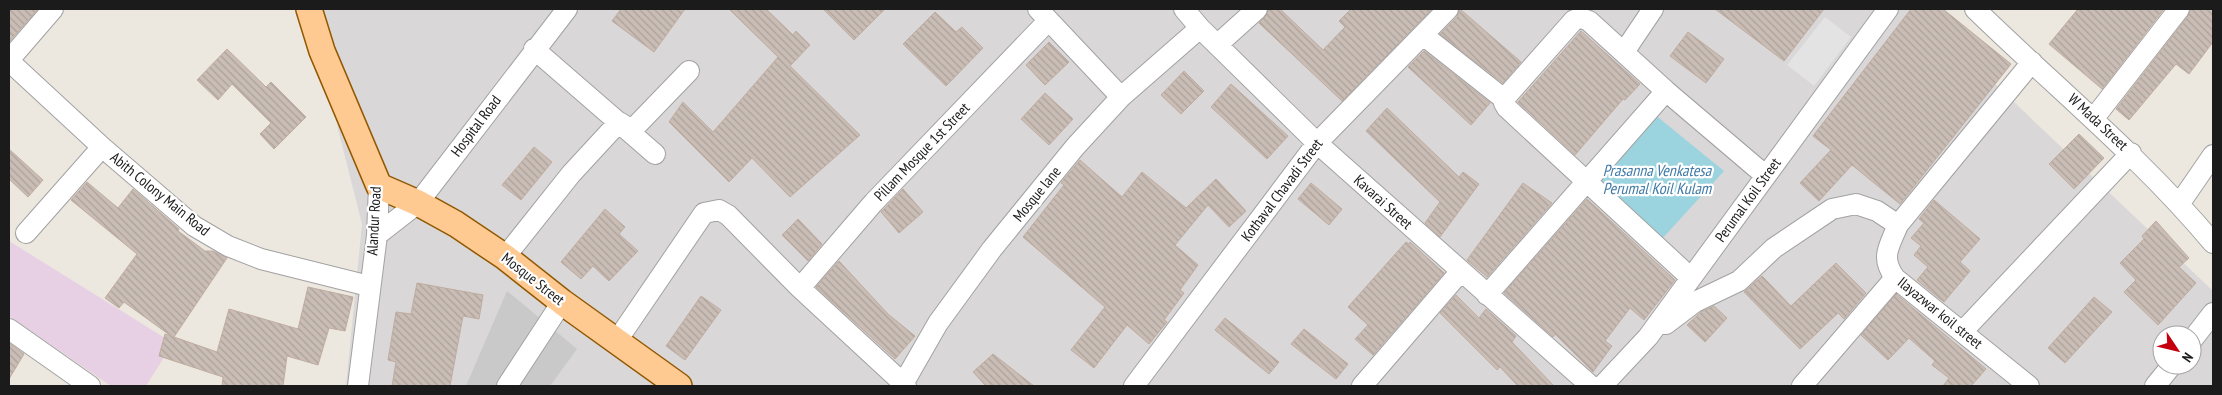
<svg xmlns="http://www.w3.org/2000/svg" width="2222" height="395" font-family="'PT Sans Narrow',sans-serif">
	<style>
		.residential { fill: #d9d7d7; fill-rule: evenodd }
		.industrial { fill: #e7d0e4 }
		.religious { fill: #c9c9c9 }
		.parking { fill: #e3e3e3 }
		.water { fill: #9bd4df }
		.building { fill: url(#building-back-hatch); stroke: #c0aca0 }
		.lines { fill: none; stroke-linecap: round; stroke-linejoin: round }
		.minor-casing { stroke: #a2a2a2; stroke-width: 22 }
		.major-casing { stroke: #915800; stroke-width: 28 }
		.minor { stroke: #fff; stroke-width: 20 }
		.major { stroke: #ffc992; stroke-width: 25 }
		.labels { text-anchor: middle; stroke-width: 4.5; stroke-linejoin: round; paint-order: stroke }
		.street-label { font-size: 15px; fill: #1b1b1b; stroke: #fff }
		.water-label { font-size: 16px; font-style: italic; fill: #407aa7; stroke: #fff }
	</style>
	<defs>
		<pattern id="building-back-hatch" width="6" height="6" patternUnits="userSpaceOnUse" patternTransform="scale(1.25)"><rect width="6" height="6" fill="#c9bdb5"/><path d="M-1 5l2 2M0 0l6 6M5-1l2 2" fill="none" stroke="#aca29b"/></pattern>
	</defs>
	<rect width="100%" height="100%" fill="#ede8df"/>
	<path class="residential" d="M 319,9 L 1916,9 L 2213,291 L 2213,386 L 346,386 L 362,224 L 338,129 ZM 2162,335 L 2192,335 L 2192,365 L 2162,365 Z"/>
	<path class="industrial" d="M 9,241 L 173,343 L 146,386 L 111,386 L 9,316 Z"/>
	<path class="religious" d="M 507,291 L 577,349 L 550,386 L 466,386 Z"/>
	<path class="parking" d="M 1825,17 L 1851,37 L 1814,86 L 1787,65 Z"/>
	<path class="water" d="M 1654,114 L 1724,171 L 1661,240 L 1594,185 Z"/>
	<path class="building" d="M 9,9 L 38,9 L 9,42 Z
		M 621,9 L 685,9 L 654,52 L 612,21 Z
		M 729,9 L 766,9 L 793,35 L 796,31 L 810,45 L 790,66 L 860,135 L 790,197 L 752,158 L 729,182 L 669,122 L 683,102 L 713,132 L 778,57 Z
		M 823,9 L 885,9 L 854,40 Z
		M 1269,9 L 1280,9 L 1323,50 L 1345,27 L 1339,21 L 1351,9 L 1432,9 L 1342,101 L 1259,23 L 1265,17 Z
		M 1460,9 L 1521,62 L 1503,83 L 1440,34 L 1457,17 Z
		M 1715,9 L 1824,9 L 1784,61 Z
		M 1911,9 L 1943,9 L 2011,64 L 1900,204 L 1852,165 L 1819,201 L 1800,183 L 1831,150 L 1813,136 Z
		M 2078,9 L 2164,9 L 2102,89 L 2049,44 Z
		M 2191,9 L 2213,9 L 2213,42 L 2189,74 L 2176,64 L 2129,120 L 2116,109 L 2188,16 Z
		M 935,12 L 956,32 L 962,27 L 983,48 L 946,86 L 903,44 Z
		M 1581,31 L 1640,84 L 1625,100 L 1623,99 L 1575,155 L 1518,102 Z
		M 1688,32 L 1724,59 L 1706,83 L 1670,56 Z
		M 1049,42 L 1069,62 L 1045,85 L 1026,65 Z
		M 227,49 L 266,87 L 271,82 L 306,117 L 274,149 L 260,134 L 271,123 L 232,84 L 218,100 L 197,80 Z
		M 1424,51 L 1490,103 L 1471,125 L 1408,67 Z
		M 1184,71 L 1204,91 L 1181,114 L 1161,95 Z
		M 1231,84 L 1288,136 L 1267,159 L 1211,107 Z
		M 1045,93 L 1073,119 L 1049,145 L 1021,119 Z
		M 1387,108 L 1459,177 L 1463,172 L 1479,184 L 1440,237 L 1425,223 L 1440,202 L 1366,131 Z
		M 2079,134 L 2104,158 L 2074,189 L 2049,164 Z
		M 534,147 L 552,162 L 521,200 L 502,185 Z
		M 9,149 L 43,180 L 28,197 L 9,179 Z
		M 1080,160 L 1122,197 L 1142,172 L 1186,208 L 1216,179 L 1246,211 L 1229,227 L 1208,205 L 1175,245 L 1198,265 L 1180,290 L 1184,293 L 1164,320 L 1167,322 L 1149,344 L 1127,325 L 1094,368 L 1071,350 L 1105,307 L 1023,237 L 1064,185 L 1061,183 Z
		M 87,182 L 118,208 L 133,189 L 179,229 L 178,231 L 205,251 L 213,251 L 227,258 L 174,337 L 217,352 L 229,309 L 298,329 L 308,287 L 353,297 L 345,331 L 329,328 L 318,365 L 287,356 L 283,386 L 222,386 L 223,377 L 159,356 L 165,334 L 171,336 L 124,302 L 119,308 L 105,298 L 137,254 L 71,200 Z
		M 1311,183 L 1342,209 L 1329,225 L 1298,199 Z
		M 1523,183 L 1552,203 L 1487,277 L 1467,260 Z
		M 903,189 L 923,212 L 899,233 L 881,212 Z
		M 1587,199 L 1675,280 L 1644,320 L 1630,308 L 1605,341 L 1612,346 L 1593,372 L 1555,334 L 1553,337 L 1504,293 Z
		M 1934,200 L 1980,239 L 1960,262 L 1970,271 L 1944,302 L 1917,280 L 1928,267 L 1914,255 L 1921,246 L 1911,238 L 1924,223 L 1919,219 Z
		M 605,209 L 625,227 L 619,234 L 638,251 L 609,281 L 593,266 L 581,279 L 561,262 Z
		M 798,219 L 822,244 L 808,261 L 782,235 Z
		M 2156,221 L 2189,258 L 2179,267 L 2196,283 L 2158,325 L 2124,292 L 2136,280 L 2120,263 L 2144,239 L 2142,236 Z
		M 1406,242 L 1409,244 L 1410,242 L 1444,273 L 1373,355 L 1355,339 L 1368,325 L 1348,307 Z
		M 839,261 L 888,314 L 915,336 L 895,359 L 816,287 Z
		M 1836,263 L 1866,293 L 1844,319 L 1838,313 L 1800,349 L 1744,292 L 1762,276 L 1791,306 Z
		M 417,283 L 483,295 L 479,319 L 463,316 L 450,386 L 392,386 L 396,362 L 388,360 L 396,312 L 411,314 Z
		M 1896,294 L 1986,369 L 1971,386 L 1943,386 L 1949,378 L 1932,365 L 1935,361 L 1909,338 L 1888,360 L 1861,335 Z
		M 1456,295 L 1479,318 L 1486,309 L 1516,336 L 1512,342 L 1554,386 L 1518,386 L 1500,367 L 1497,370 L 1440,313 Z
		M 701,296 L 721,310 L 685,360 L 666,346 Z
		M 2094,297 L 2112,312 L 2065,363 L 2048,348 Z
		M 1714,306 L 1727,318 L 1705,342 L 1687,325 L 1701,312 Z
		M 1225,318 L 1279,362 L 1269,374 L 1215,330 Z
		M 1304,329 L 1348,364 L 1336,379 L 1291,344 Z
		M 9,343 L 24,354 L 9,379 Z
		M 993,354 L 1034,386 L 986,386 L 973,372 Z"/>
	<g class="lines">
		<g class="minor-casing">
			<path id="minor" d="M 1038,9 L 1121,97
				M 1184,9 L 1200,28 L 1317,143 L 1591,386
				M 1975,9 C 2055,87 2141,157 2213,243
				M 1423,35 L 1504,99 L 1504,103 L 1507,108 L 1691,278
				M 1217,45 L 1257,9
				M 534,49 L 655,154
				M 1624,52 L 1653,9
				M 9,60 L 53,9
				M 9,61 L 102,147 L 194,226 L 228,246 L 261,259 L 369,286
				M 1504,99 L 1574,20 L 1581,18 L 1589,21 L 1666,91 L 1766,176
				M 2094,118 L 2179,9
				M 2180,203 L 2213,155
				M 26,233 L 102,147
				M 377,235 L 418,203 L 567,9
				M 505,257 L 571,174 L 619,122 L 632,130 L 689,71
				M 800,288 L 874,202 L 1048,21
				M 1487,295 L 1666,91
				M 1666,324 L 1695,302 L 1739,281 L 1774,248 L 1832,209 L 1856,204 L 1877,211 L 1898,225
				M 9,329 L 90,386
				M 1963,331 L 2131,153
				M 2192,340 L 2213,313
				M 616,342 L 704,213 L 719,210 L 728,215 L 800,288 L 906,386
				M 903,384 L 938,323 L 992,249 L 1075,147 L 1121,97 L 1200,28
				M 358,386 L 377,235 L 379,186
				M 507,386 L 562,302
				M 1134,386 L 1317,143 L 1448,9
				M 1362,386 L 1461,271
				M 1602,386 L 1648,337 L 1888,9
				M 1802,386 L 1895,278
				M 2029,386 L 1895,278 C 1880,257 1889,247 1898,225 L 2032,62
				M 2155,386 L 2172,365"/>
		</g>
		<g class="major-casing">
			<path id="major" d="M 309,9 L 322,51 L 379,186 L 418,203 L 456,224 L 505,257 L 562,302 L 679,386"/>
		</g>
		<use href="#minor" class="minor"/>
		<use href="#major" class="major"/>
	</g>
	<g class="labels">
		<g class="street-label">
			<text transform="translate(2098 122) rotate(43)" y="5">W Mada Street</text>
			<text transform="translate(476 126) rotate(-53)" y="5">Hospital Road</text>
			<text transform="translate(922 152) rotate(-46)" y="5">Pillam Mosque 1st Street</text>
			<text transform="translate(1282 190) rotate(-53)" y="5">Kothaval Chavadi Street</text>
			<text transform="translate(160 194) rotate(39)" y="5">Abith Colony Main Road</text>
			<text transform="translate(1037 194) rotate(-51)" y="5">Mosque lane</text>
			<text transform="translate(1748 200) rotate(-54)" y="5">Perumal Koil Street</text>
			<text transform="translate(1383 202) rotate(42)" y="5">Kavarai Street</text>
			<text transform="translate(374 221) rotate(-87)" y="5">Alandur Road</text>
			<text transform="translate(533 279) rotate(38)" y="5">Mosque Street</text>
			<text transform="translate(1940 313) rotate(39)" y="5">Ilayazwar koil street</text>
		</g>
		<g class="water-label">
			<text x="1657" y="176">Prasanna Venkatesa<tspan x="1657" dy="18">Perumal Koil Kulam</tspan></text>
		</g>
	</g>
	<rect width="2222" height="395" fill="none" stroke="#1b1b1b" stroke-width="20"/>
	<g transform="translate(2177 350) rotate(125)"><circle r="24" fill="#ffffff" stroke="#a4a4a4"/>
	<path d="M0-4L9 19L0 12L-9 19Z" fill="#c5000d"/>
	<text y="-8" font-size="14" font-weight="bold" text-anchor="middle" fill="#1b1b1b">N</text>
	</g>
</svg>
